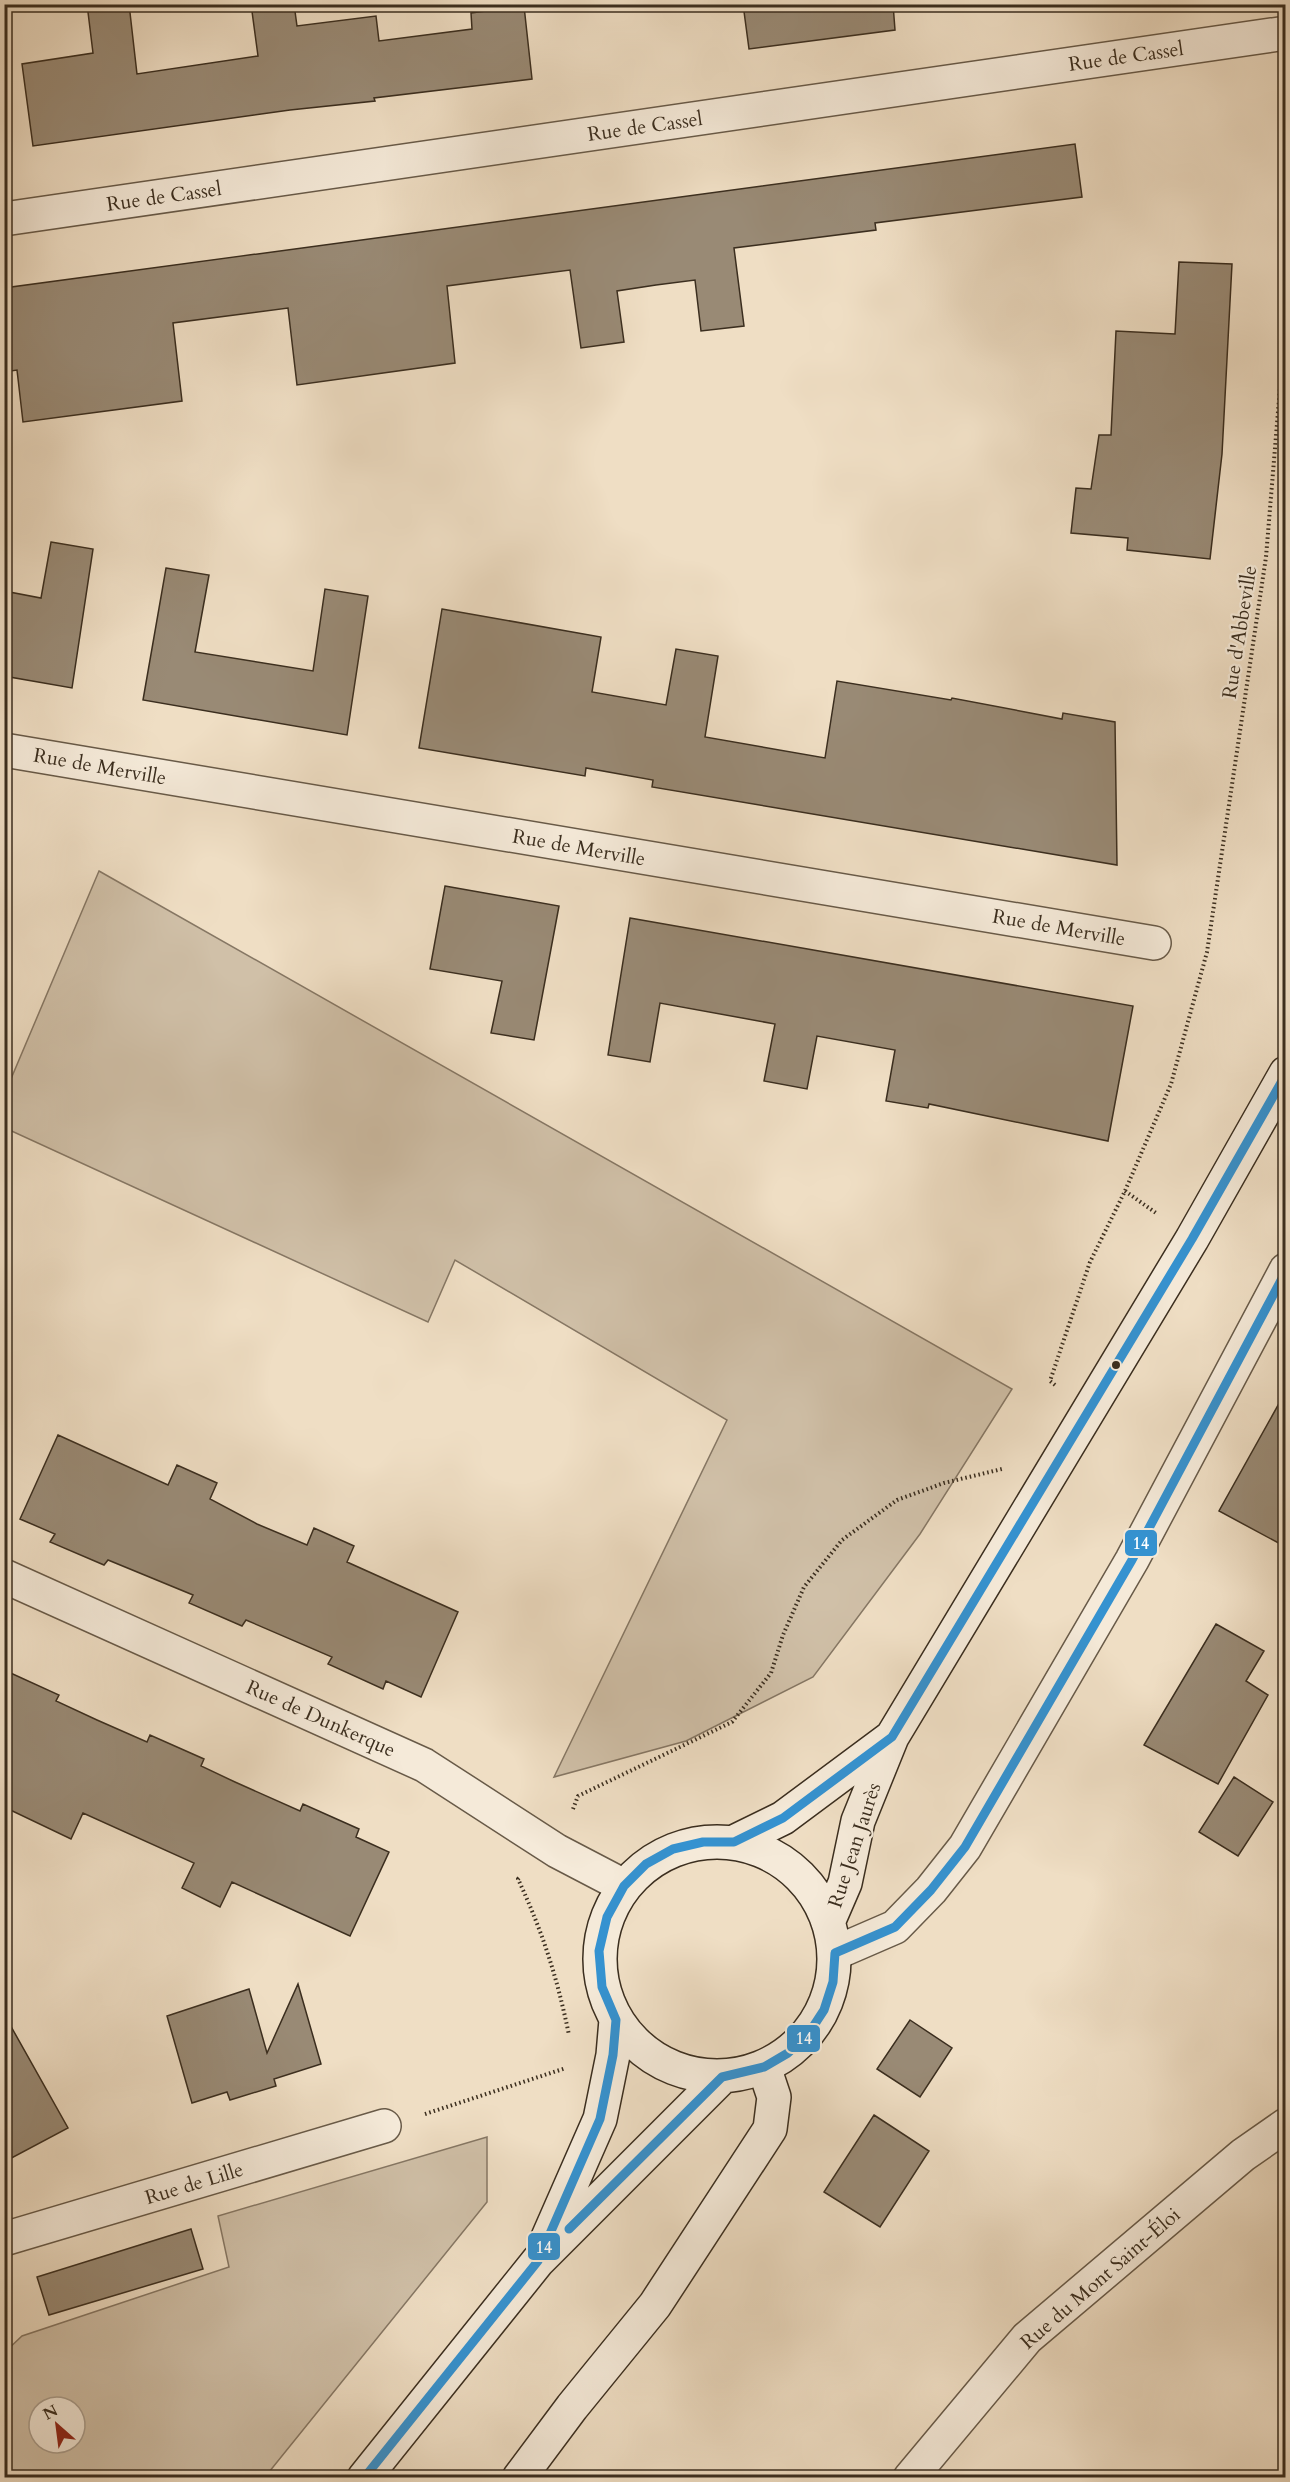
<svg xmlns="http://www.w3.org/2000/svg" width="1290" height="2482" font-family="Cardo,serif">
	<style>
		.green { fill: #d0c0a8; stroke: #867764; stroke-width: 1.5; fill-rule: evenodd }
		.building { fill: #998a75; stroke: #3b2e1f; stroke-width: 1.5 }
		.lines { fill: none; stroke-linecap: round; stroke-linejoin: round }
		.street-casing { stroke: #685a48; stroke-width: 36 }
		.secondary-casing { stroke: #3b2e1f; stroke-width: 36 }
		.path { stroke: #3b2e1f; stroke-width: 4; stroke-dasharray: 1.5 3; stroke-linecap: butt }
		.street { stroke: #f5ead9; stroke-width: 33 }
		.secondary { stroke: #f5ead9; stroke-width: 33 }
		.bus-1-casing { stroke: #f5ead9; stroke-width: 14 }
		.bus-1 { stroke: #3592d0; stroke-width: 9 }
		.bus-dot { fill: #3b2e1f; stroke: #f5ead9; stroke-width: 2 }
		.labels { text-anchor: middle; stroke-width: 4.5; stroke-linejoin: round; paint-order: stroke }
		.street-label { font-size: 20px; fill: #3b2e1f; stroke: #f5ead9 }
		.line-badge { stroke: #f5ead9; stroke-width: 2 }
		.badge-label { font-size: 16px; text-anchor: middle; font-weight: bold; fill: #fff }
	</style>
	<rect width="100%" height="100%" fill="#efdec4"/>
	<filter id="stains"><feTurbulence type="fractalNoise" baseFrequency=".00333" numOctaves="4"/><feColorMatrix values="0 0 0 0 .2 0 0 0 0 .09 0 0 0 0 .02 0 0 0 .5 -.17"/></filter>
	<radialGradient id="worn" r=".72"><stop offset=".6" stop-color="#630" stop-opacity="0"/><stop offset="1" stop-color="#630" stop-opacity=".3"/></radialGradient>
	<path class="green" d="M 99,871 L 1012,1389 L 920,1534 L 813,1677 L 686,1741 L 554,1777 L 727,1420 L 455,1260 L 428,1322 L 5,1128 L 5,1093 Z
		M 487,2137 L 487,2202 L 265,2477 L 5,2477 L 5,2352 L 22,2336 L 229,2267 L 218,2216 ZM 39,2407 L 75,2407 L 75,2443 L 39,2443 Z"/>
	<path class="building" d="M 87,4 L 129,4 L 137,74 L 258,56 L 251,4 L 294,4 L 297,26 L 376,16 L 379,41 L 472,29 L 471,13 L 524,6 L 532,79 L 374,98 L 375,101 L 290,110 L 33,146 L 22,64 L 93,53 Z
		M 743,4 L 893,4 L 895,30 L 749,49 Z
		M 1075,144 L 1082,197 L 875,223 L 876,230 L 734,248 L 744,326 L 701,331 L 695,280 L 656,285 L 617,291 L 624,342 L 581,348 L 570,270 L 447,286 L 455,363 L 297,385 L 288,308 L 173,323 L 182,401 L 23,422 L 17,370 L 4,372 L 4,288 Z
		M 1179,262 L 1232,264 L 1222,454 L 1210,559 L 1127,550 L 1128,538 L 1071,533 L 1076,488 L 1091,489 L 1099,435 L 1111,435 L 1116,331 L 1175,334 Z
		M 51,542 L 93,549 L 72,688 L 4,676 L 4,591 L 41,598 Z
		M 166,568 L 209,575 L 195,652 L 313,671 L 325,589 L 368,596 L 347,735 L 143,700 Z
		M 442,609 L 601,637 L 592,692 L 666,705 L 676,649 L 718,656 L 705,737 L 825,758 L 837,681 L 951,700 L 952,698 L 1062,719 L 1063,713 L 1115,722 L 1117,865 L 652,787 L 653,780 L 586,768 L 585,776 L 419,748 Z
		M 445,886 L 559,906 L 534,1040 L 491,1033 L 502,981 L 430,969 Z
		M 630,918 L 1133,1006 L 1108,1141 L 929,1104 L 928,1108 L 886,1101 L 895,1050 L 817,1036 L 807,1089 L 764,1081 L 775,1024 L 660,1003 L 650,1062 L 608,1055 Z
		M 1286,1391 L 1286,1547 L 1219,1511 Z
		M 58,1435 L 168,1485 L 177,1465 L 217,1483 L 210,1499 L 257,1524 L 307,1545 L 314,1528 L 354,1546 L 347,1562 L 458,1612 L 421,1697 L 386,1681 L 383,1689 L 328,1664 L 332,1657 L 246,1620 L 242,1626 L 189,1603 L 193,1595 L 108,1560 L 104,1565 L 50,1542 L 55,1534 L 20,1519 Z
		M 1216,1624 L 1264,1651 L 1246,1681 L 1268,1695 L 1218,1784 L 1144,1745 Z
		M 4,1670 L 59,1695 L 56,1701 L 97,1720 L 147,1742 L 150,1735 L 204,1759 L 201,1766 L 235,1782 L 300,1811 L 303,1804 L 359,1829 L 356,1837 L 389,1852 L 350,1936 L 232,1882 L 220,1907 L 182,1888 L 194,1863 L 83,1813 L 71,1839 L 4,1807 Z
		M 1234,1777 L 1273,1802 L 1238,1856 L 1199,1832 Z
		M 298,1984 L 321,2064 L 274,2079 L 276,2086 L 230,2100 L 227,2092 L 192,2103 L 167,2016 L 249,1989 L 267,2053 Z
		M 4,2014 L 68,2128 L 4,2162 Z
		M 910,2020 L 952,2048 L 920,2097 L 877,2069 Z
		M 874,2115 L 929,2151 L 880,2227 L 824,2192 Z
		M 191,2229 L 203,2269 L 49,2315 L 37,2277 Z"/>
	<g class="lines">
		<g class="street-casing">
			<path id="street" d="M 4,219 L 1286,33
				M 4,750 L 1154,943
				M 4,1576 L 424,1765 L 557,1851 L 624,1886
				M 835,1953 L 895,1927 L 931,1890 L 965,1847 L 1132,1560 L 1286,1270
				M 4,2239 L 384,2126
				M 910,2478 L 1027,2338 L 1243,2155 L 1286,2125"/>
		</g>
		<g class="secondary-casing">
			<path id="secondary" d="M600 1959a117 117 0 1 1 234 0a117 117 0 1 1-234 0Z
				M 734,1842 L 783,1818 L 892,1737
				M 829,1920 L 845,1883 L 858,1821 L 892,1737 L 1192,1239 L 1286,1073
				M 546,2242 L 600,2119 L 613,2055 L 616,2020
				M 364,2478 L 538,2261 L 722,2077
				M 519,2478 L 572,2407 L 655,2305 L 770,2129 L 774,2097 L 764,2067"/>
		</g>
		<path class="path" d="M 1125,1191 L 1156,1213
			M 1055,1385 L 1050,1381 L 1090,1262 L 1125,1191 L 1171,1084 L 1207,952 L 1266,557 L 1286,315
			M 573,1809 L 578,1796 L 732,1722 L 771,1673 L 783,1635 L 804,1587 L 842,1540 L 897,1500 L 944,1483 L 1002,1469
			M 519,1878 L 518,1879 C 543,1933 557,1977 569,2035
			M 425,2114 L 566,2068"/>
		<use href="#street" class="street"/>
		<use href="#secondary" class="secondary"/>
		<g class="bus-1-casing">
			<path id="bus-1" d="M 569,2229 L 722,2077 L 764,2067 L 788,2053 L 809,2033 L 824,2010 L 833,1982 L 835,1953 L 895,1927 L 931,1890 L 965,1847 L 1132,1560 L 1286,1271
				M 364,2478 L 538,2261 L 600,2119 L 613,2055 L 616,2020 L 602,1987 L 599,1951 L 607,1917 L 624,1886 L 646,1864 L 673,1849 L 703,1842 L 734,1842 L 783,1818 L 892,1737 L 1192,1239 L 1286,1074"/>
		</g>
		<use href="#bus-1" class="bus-1"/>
	</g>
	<circle class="bus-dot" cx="1116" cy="1365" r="5"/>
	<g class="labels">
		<g class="street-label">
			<text transform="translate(1126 56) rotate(-8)" y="7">Rue de Cassel</text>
			<text transform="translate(645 126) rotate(-8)" y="7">Rue de Cassel</text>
			<text transform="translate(164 196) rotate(-8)" y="7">Rue de Cassel</text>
			<text transform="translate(1239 632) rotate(-81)" y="7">Rue d'Abbeville</text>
			<text transform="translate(100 766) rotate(10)" y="7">Rue de Merville</text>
			<text transform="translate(579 847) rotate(10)" y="7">Rue de Merville</text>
			<text transform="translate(1059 927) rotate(10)" y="7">Rue de Merville</text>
			<text transform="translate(321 1718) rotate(24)" y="7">Rue de Dunkerque</text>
			<text transform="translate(854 1845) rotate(-72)" y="7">Rue Jean Jaurès</text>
			<text transform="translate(194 2183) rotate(-17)" y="7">Rue de Lille</text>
			<text transform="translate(1100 2278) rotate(-41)" y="7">Rue du Mont Saint-Éloi</text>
		</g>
	</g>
	<g class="line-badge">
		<rect x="1124" y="1529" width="34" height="28" rx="6" fill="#3592d0"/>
		<rect x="786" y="2024" width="35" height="29" rx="6" fill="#3592d0"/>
		<rect x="527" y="2232" width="34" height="29" rx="6" fill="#3592d0"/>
	</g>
	<g class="badge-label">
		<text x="1141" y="1549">14</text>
		<text x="804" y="2044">14</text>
		<text x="544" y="2253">14</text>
	</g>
	<rect width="1290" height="2482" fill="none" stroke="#efdec4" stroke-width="24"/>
	<rect x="6" y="6" width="1278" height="2470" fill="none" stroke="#3b2e1f" stroke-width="3"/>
	<rect x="12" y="12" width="1266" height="2458" fill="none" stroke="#3b2e1f" stroke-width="1.5"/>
	<g transform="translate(57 2425) rotate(332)"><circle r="28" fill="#f5ead9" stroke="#ab9f8f" stroke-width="1.5"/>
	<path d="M0-4.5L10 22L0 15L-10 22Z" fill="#8f2418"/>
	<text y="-9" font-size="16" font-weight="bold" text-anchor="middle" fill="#3b2e1f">N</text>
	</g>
	<rect width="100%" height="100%" filter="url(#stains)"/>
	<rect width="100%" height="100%" fill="url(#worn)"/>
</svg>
